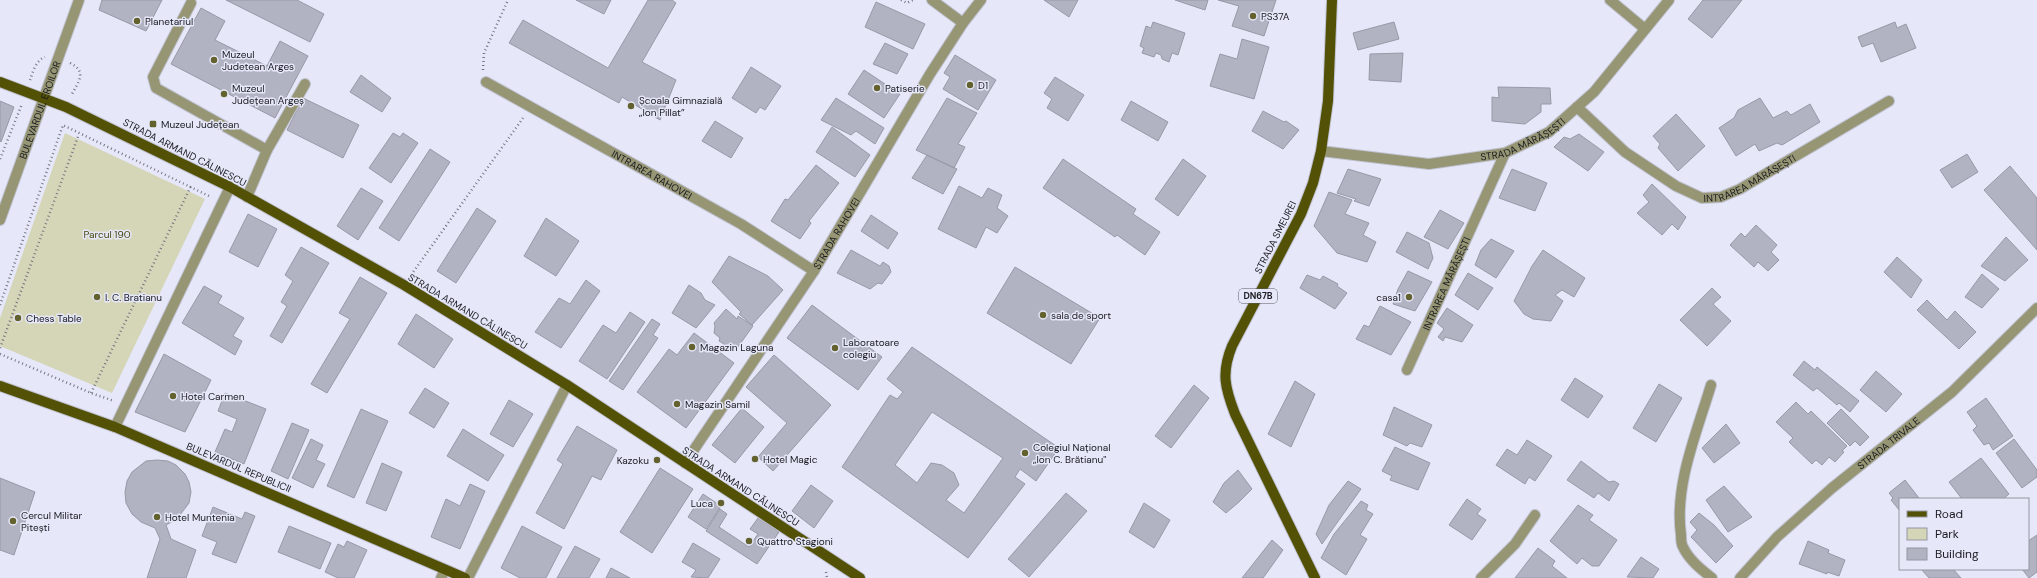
<svg xmlns="http://www.w3.org/2000/svg" width="2037" height="578" font-family="'DM Sans',sans-serif">
	<style>
		.green { fill: #d5d5b8 }
		.building { fill: #b1b3c3; stroke: #9799a8; fill-rule: evenodd }
		.lines { fill: none; stroke-linecap: round; stroke-linejoin: round }
		.minor-casing { stroke: #c1c3d2; stroke-width: 12 }
		.major-casing { stroke: #c1c3d2; stroke-width: 12 }
		.path { stroke: #767782; stroke-width: 2.5; stroke-dasharray: 1 3; stroke-linecap: butt }
		.minor { stroke: #969675; stroke-width: 10 }
		.major { stroke: #535105; stroke-width: 10 }
		.poi-dot { fill: #63622f; stroke: #e6e8f9; stroke-width: 1.5 }
		.labels { text-anchor: middle; stroke-width: 3; stroke-linejoin: round; paint-order: stroke }
		.shield { fill: #e6e8f9; stroke: #565861; stroke-width: 1 }
		.shield-label { font-size: 9px; font-weight: bold; fill: #191a20 }
		.poi-label { font-size: 10px; fill: #191a20; stroke: #e6e8f9; text-anchor: start }
		.street-label { font-size: 10px; fill: #191a20; stroke: #e6e8f9 }
		.park-label { font-size: 10px; fill: #46450c; stroke: #e6e8f9 }
	</style>
	<rect width="100%" height="100%" fill="#e6e8f9"/>
	<path class="green" d="M 65,133 L 205,199 L 112,393 L 0,346 L 0,318 Z"/>
	<path class="building" d="M 102,0 L 162,0 L 146,31 L 99,10 Z
		M 226,0 L 297,0 L 324,14 L 310,42 Z
		M 576,0 L 611,0 L 604,14 Z
		M 648,0 L 672,0 L 676,3 L 642,62 L 676,80 L 660,120 L 622,97 L 619,103 L 509,43 L 523,20 L 608,68 Z
		M 1044,0 L 1078,0 L 1069,17 Z
		M 1175,0 L 1208,0 L 1205,10 Z
		M 1218,0 L 1276,0 L 1264,36 L 1232,26 L 1239,6 Z
		M 1703,0 L 1742,0 L 1712,38 L 1688,19 Z
		M 876,2 L 925,24 L 913,49 L 865,27 Z
		M 201,8 L 225,21 L 215,40 L 267,66 L 280,41 L 308,56 L 275,118 L 171,64 Z
		M 1153,22 L 1185,33 L 1178,55 L 1172,53 L 1169,62 L 1162,59 L 1161,55 L 1156,53 L 1154,57 L 1142,53 L 1144,48 L 1140,46 L 1146,26 L 1151,28 Z
		M 1394,22 L 1399,39 L 1358,50 L 1353,33 Z
		M 1895,22 L 1897,28 L 1906,24 L 1916,48 L 1881,62 L 1873,43 L 1862,47 L 1858,37 Z
		M 1242,39 L 1269,47 L 1254,99 L 1210,86 L 1220,54 L 1237,59 Z
		M 885,43 L 908,54 L 897,74 L 873,64 Z
		M 1403,53 L 1401,82 L 1369,80 L 1370,54 Z
		M 955,55 L 996,80 L 978,110 L 943,89 L 950,77 L 944,73 Z
		M 751,67 L 781,86 L 765,110 L 760,107 L 756,113 L 732,98 Z
		M 864,70 L 900,94 L 884,118 L 848,94 Z
		M 361,75 L 391,98 L 382,112 L 350,92 Z
		M 1055,77 L 1084,95 L 1068,121 L 1047,108 L 1052,99 L 1044,93 Z
		M 1498,87 L 1550,88 L 1551,104 L 1541,104 L 1541,112 L 1525,124 L 1492,121 L 1492,97 L 1499,98 Z
		M 303,98 L 359,125 L 343,158 L 287,130 Z
		M 836,98 L 884,128 L 875,144 L 856,131 L 851,135 L 821,120 Z
		M 947,98 L 977,113 L 958,144 L 965,147 L 954,168 L 916,150 Z
		M 1760,98 L 1773,118 L 1787,111 L 1791,115 L 1810,104 L 1820,122 L 1782,145 L 1777,143 L 1759,151 L 1755,144 L 1736,156 L 1719,128 L 1734,118 L 1738,110 Z
		M 0,101 L 14,107 L 1,142 L 0,141 Z
		M 1131,101 L 1168,122 L 1158,141 L 1121,120 Z
		M 1263,111 L 1284,122 L 1286,121 L 1299,130 L 1283,149 L 1252,131 Z
		M 1676,114 L 1705,146 L 1678,171 L 1658,148 L 1660,144 L 1653,136 Z
		M 715,121 L 743,138 L 731,158 L 702,141 Z
		M 832,127 L 870,155 L 855,177 L 816,152 Z
		M 393,133 L 400,137 L 403,133 L 418,143 L 391,183 L 369,168 Z
		M 1579,134 L 1604,152 L 1588,171 L 1554,147 L 1564,137 L 1570,139 Z
		M 430,149 L 450,162 L 399,241 L 379,228 Z
		M 1967,154 L 1978,172 L 1952,188 L 1940,170 Z
		M 927,155 L 957,169 L 943,194 L 912,178 Z
		M 1063,159 L 1136,209 L 1133,214 L 1160,232 L 1145,255 L 1117,235 L 1115,237 L 1043,188 Z
		M 1183,159 L 1206,176 L 1178,216 L 1155,199 Z
		M 816,165 L 839,183 L 809,221 L 811,223 L 800,239 L 771,221 L 785,199 L 788,200 Z
		M 2010,166 L 2037,198 L 2037,250 L 1984,190 Z
		M 1348,169 L 1381,179 L 1369,206 L 1354,201 L 1356,199 L 1337,193 Z
		M 1512,169 L 1547,183 L 1535,211 L 1499,198 Z
		M 1652,184 L 1686,217 L 1678,230 L 1672,224 L 1662,235 L 1637,213 L 1649,202 L 1643,195 Z
		M 959,186 L 982,198 L 988,188 L 1002,195 L 997,208 L 1008,216 L 997,233 L 986,227 L 976,248 L 938,229 Z
		M 361,188 L 383,201 L 358,240 L 337,226 Z
		M 1329,192 L 1352,200 L 1345,214 L 1369,223 L 1363,235 L 1376,242 L 1367,262 L 1337,253 L 1314,226 Z
		M 477,208 L 496,221 L 456,283 L 437,271 Z
		M 1440,210 L 1464,223 L 1448,249 L 1424,237 Z
		M 248,214 L 277,229 L 258,267 L 229,252 Z
		M 871,215 L 898,233 L 888,249 L 861,231 Z
		M 546,218 L 579,241 L 556,276 L 524,256 Z
		M 1756,225 L 1777,245 L 1771,252 L 1779,260 L 1768,271 L 1758,262 L 1754,267 L 1730,245 L 1741,233 L 1745,237 Z
		M 1407,232 L 1429,243 L 1433,258 L 1428,269 L 1396,252 Z
		M 2006,237 L 2028,260 L 2005,281 L 1981,266 Z
		M 1491,239 L 1514,251 L 1496,278 L 1475,265 L 1481,250 Z
		M 301,247 L 329,263 L 282,343 L 270,336 L 287,306 L 281,302 L 293,281 L 285,275 Z
		M 851,250 L 880,266 L 883,262 L 889,266 L 891,272 L 882,284 L 878,283 L 870,289 L 837,273 Z
		M 1543,250 L 1585,278 L 1574,297 L 1562,290 L 1555,295 L 1563,301 L 1551,321 L 1533,319 L 1524,314 L 1514,301 L 1532,266 Z
		M 729,256 L 768,276 L 783,290 L 752,325 L 739,314 L 741,312 L 712,282 Z
		M 1897,257 L 1922,280 L 1911,298 L 1884,272 Z
		M 1015,267 L 1100,318 L 1071,364 L 987,313 Z
		M 1408,271 L 1432,282 L 1415,311 L 1393,304 L 1398,289 Z
		M 1468,273 L 1493,288 L 1478,310 L 1455,295 Z
		M 1982,274 L 1999,289 L 1982,308 L 1965,297 Z
		M 1307,275 L 1320,280 L 1323,276 L 1338,284 L 1337,286 L 1347,293 L 1335,309 L 1300,288 Z
		M 360,277 L 387,293 L 327,393 L 311,384 L 350,319 L 339,313 Z
		M 586,280 L 600,291 L 561,348 L 535,332 L 559,298 L 570,304 Z
		M 689,285 L 701,293 L 705,300 L 715,305 L 696,328 L 672,313 Z
		M 204,286 L 222,296 L 218,303 L 244,318 L 233,336 L 242,341 L 235,355 L 182,323 Z
		M 1712,288 L 1721,297 L 1713,304 L 1731,321 L 1707,346 L 1680,320 Z
		M 1927,300 L 1947,320 L 1955,311 L 1976,332 L 1959,349 L 1917,310 Z
		M 812,305 L 882,357 L 858,390 L 787,338 Z
		M 1380,306 L 1411,322 L 1391,355 L 1356,339 L 1364,325 L 1369,327 Z
		M 1447,308 L 1473,325 L 1462,342 L 1445,337 L 1443,341 L 1438,337 L 1444,329 L 1437,323 Z
		M 726,309 L 737,319 L 738,316 L 753,326 L 735,351 L 719,341 L 720,338 L 714,333 L 715,326 L 714,323 Z
		M 630,312 L 645,322 L 607,379 L 579,361 L 603,325 L 616,333 Z
		M 416,314 L 453,339 L 434,368 L 398,344 Z
		M 652,319 L 660,324 L 653,335 L 658,338 L 623,390 L 609,381 Z
		M 694,333 L 734,363 L 686,428 L 637,392 L 669,349 L 677,355 Z
		M 912,347 L 1059,448 L 1036,481 L 1020,469 L 1015,477 L 1025,484 L 968,558 L 842,467 L 890,395 L 897,399 L 903,392 L 887,379 ZM 932,412 L 1003,458 L 964,513 L 946,500 L 959,485 L 954,473 L 942,465 L 931,463 L 917,483 L 895,465 Z
		M 164,354 L 211,380 L 185,432 L 135,412 Z
		M 774,355 L 831,405 L 773,471 L 758,457 L 787,423 L 746,387 Z
		M 1804,361 L 1815,370 L 1817,367 L 1859,401 L 1850,412 L 1839,403 L 1837,405 L 1817,388 L 1813,391 L 1793,375 Z
		M 1876,371 L 1902,394 L 1886,412 L 1860,390 Z
		M 1575,378 L 1603,396 L 1588,418 L 1561,400 Z
		M 1295,381 L 1315,394 L 1291,447 L 1268,434 Z
		M 1659,384 L 1682,398 L 1656,442 L 1633,428 Z
		M 1194,385 L 1209,398 L 1171,448 L 1155,436 Z
		M 425,388 L 449,403 L 434,428 L 409,413 Z
		M 225,393 L 266,409 L 244,464 L 215,452 L 225,429 L 232,432 L 237,419 L 218,411 Z
		M 1986,398 L 2013,436 L 1993,450 L 1989,443 L 1984,445 L 1973,430 L 1977,426 L 1967,412 Z
		M 509,400 L 533,414 L 513,447 L 490,434 Z
		M 1796,402 L 1808,414 L 1811,411 L 1847,446 L 1842,451 L 1844,452 L 1835,462 L 1829,457 L 1822,465 L 1816,460 L 1812,464 L 1789,442 L 1793,438 L 1776,422 Z
		M 1394,407 L 1432,425 L 1422,447 L 1410,443 L 1407,446 L 1383,435 Z
		M 742,408 L 764,427 L 735,463 L 712,445 Z
		M 361,409 L 388,421 L 354,498 L 327,486 Z
		M 1841,409 L 1869,437 L 1860,446 L 1855,441 L 1850,446 L 1827,423 Z
		M 292,423 L 309,430 L 288,479 L 271,471 Z
		M 1726,424 L 1740,443 L 1714,463 L 1702,448 Z
		M 577,426 L 617,450 L 601,480 L 592,476 L 564,529 L 536,513 L 563,464 L 557,460 Z
		M 463,429 L 504,455 L 488,481 L 447,456 Z
		M 311,439 L 323,445 L 316,460 L 325,464 L 313,488 L 292,478 Z
		M 2014,439 L 2037,470 L 2037,477 L 2022,488 L 1996,453 Z
		M 1527,440 L 1552,456 L 1535,481 L 1529,477 L 1525,484 L 1496,465 L 1507,449 L 1517,455 Z
		M 1395,447 L 1430,463 L 1418,490 L 1390,480 L 1392,476 L 1382,471 Z
		M 1981,458 L 2009,494 L 2003,499 L 1962,499 L 1949,482 Z
		M 157,460 L 168,461 L 176,465 L 185,474 L 189,482 L 191,492 L 189,503 L 177,519 L 166,525 L 171,539 L 196,550 L 186,578 L 147,578 L 160,539 L 155,528 L 141,522 L 132,514 L 126,503 L 125,492 L 127,481 L 132,472 L 146,461 Z
		M 1581,461 L 1609,482 L 1614,481 L 1619,484 L 1609,501 L 1598,493 L 1594,498 L 1567,480 Z
		M 382,463 L 402,472 L 386,511 L 366,503 Z
		M 660,468 L 693,489 L 652,553 L 620,532 Z
		M 1238,470 L 1252,489 L 1239,502 L 1226,513 L 1213,502 L 1224,483 Z
		M 0,478 L 35,492 L 14,555 L 0,550 Z
		M 1905,480 L 1919,498 L 1900,499 L 1900,511 L 1891,500 L 1893,498 L 1889,493 Z
		M 1348,481 L 1361,489 L 1322,544 L 1316,534 L 1329,505 Z
		M 470,484 L 485,491 L 460,549 L 431,537 L 446,499 L 460,506 Z
		M 811,485 L 833,501 L 814,528 L 792,511 Z
		M 1724,486 L 1752,517 L 1728,532 L 1706,500 Z
		M 1066,493 L 1087,511 L 1029,577 L 1008,559 Z
		M 703,494 L 721,506 L 706,529 L 688,517 Z
		M 1467,499 L 1481,509 L 1477,514 L 1486,520 L 1472,540 L 1449,525 Z
		M 1361,501 L 1368,505 L 1366,510 L 1373,514 L 1360,535 L 1367,539 L 1346,575 L 1321,558 L 1334,534 Z
		M 1144,503 L 1170,520 L 1154,548 L 1129,532 Z
		M 1578,505 L 1593,515 L 1589,520 L 1617,540 L 1599,566 L 1592,566 L 1582,558 L 1577,564 L 1550,541 Z
		M 213,507 L 242,519 L 245,512 L 255,516 L 236,563 L 212,554 L 217,542 L 202,536 Z
		M 720,509 L 727,514 L 719,527 L 749,547 L 758,534 L 750,529 L 758,518 L 779,532 L 757,564 L 706,531 Z
		M 1699,513 L 1714,525 L 1733,546 L 1716,563 L 1691,537 L 1697,530 L 1690,522 Z
		M 289,526 L 331,543 L 320,569 L 278,552 Z
		M 522,526 L 562,547 L 546,578 L 520,578 L 501,568 Z
		M 2037,535 L 2037,572 L 2029,578 L 2022,569 L 2028,569 L 2028,541 Z
		M 1272,540 L 1283,550 L 1266,574 L 1263,578 L 1242,578 Z
		M 347,541 L 367,550 L 354,578 L 338,578 L 325,572 L 338,544 L 344,547 Z
		M 1808,541 L 1829,550 L 1828,553 L 1845,560 L 1839,576 L 1827,572 L 1827,574 L 1799,564 Z
		M 693,543 L 720,559 L 708,578 L 691,577 L 696,570 L 682,562 Z
		M 575,546 L 600,559 L 589,578 L 557,578 Z
		M 1538,548 L 1555,561 L 1552,566 L 1567,578 L 1515,578 Z
		M 1641,557 L 1659,569 L 1653,578 L 1627,577 Z
		M 611,568 L 630,578 L 606,578 Z
		M 1921,569 L 1953,569 L 1961,578 L 1929,578 Z"/>
	<g class="lines">
		<g class="minor-casing">
			<g id="minor">
				<path d="M 932,0 L 963,23"/>
				<path d="M 1610,0 L 1645,29"/>
				<path d="M 191,3 L 153,77 L 156,88 L 267,150"/>
				<path id="s1" d="M 486,82 L 741,224 L 814,271"/>
				<path id="s2" d="M 1577,107 L 1625,152 L 1676,186 L 1702,198 L 1721,197 L 1740,189 L 1889,101"/>
				<path id="s3" d="M 1321,151 L 1429,164 L 1505,153 L 1549,132 L 1594,92 L 1669,0"/>
				<path d="M 247,197 L 267,150 L 305,84"/>
				<path id="s4" d="M 0,220 L 79,0"/>
				<path id="s5" d="M 1407,370 L 1505,153"/>
				<path d="M 1711,385 C 1697,432 1674,485 1681,535 C 1681,539 1681,544 1683,547 C 1689,560 1702,570 1712,578"/>
				<path d="M 115,427 L 230,187"/>
				<path id="s6" d="M 685,463 L 814,271 L 930,74 L 963,23 L 981,0"/>
				<path d="M 441,578 L 445,570"/>
				<path d="M 468,578 L 567,385"/>
				<path d="M 1481,578 L 1515,544 L 1535,515"/>
				<path id="s7" d="M 1740,578 L 1777,537 L 1832,488 L 1952,392 L 2037,308"/>
			</g>
		</g>
		<g class="major-casing">
			<path id="major" d="M 0,82 L 66,107 L 230,187 L 404,285 L 567,385 L 860,578
				M 0,386 L 115,427 L 465,578
				M 1315,578 L 1235,414 C 1225,388 1221,373 1232,346 L 1301,214 L 1313,183 L 1321,151 L 1328,101 L 1332,0"/>
		</g>
		<path class="path" d="M 901,0 L 907,3 L 913,0
			M 70,63 C 88,72 78,82 71,96
			M 483,70 L 484,53 L 508,0
			M 30,80 C 33,72 36,60 45,57
			M 0,159 L 22,104
			M 411,275 L 523,118
			M 0,305 L 63,125 L 211,197
			M 0,348 L 79,134
			M 0,354 L 91,393 L 114,401
			M 91,393 L 191,186
			M 826,572 L 827,578"/>
		<use href="#minor" class="minor"/>
		<use href="#major" class="major"/>
	</g>
	<g class="poi-dot">
		<circle cx="1253" cy="16" r="4"/>
		<circle cx="137" cy="21" r="4"/>
		<circle cx="214" cy="60" r="4"/>
		<circle cx="970" cy="85" r="4"/>
		<circle cx="877" cy="88" r="4"/>
		<circle cx="224" cy="94" r="4"/>
		<circle cx="631" cy="106" r="4"/>
		<rect x="149" y="120" width="8" height="8" rx="2"/>
		<circle cx="97" cy="297" r="4"/>
		<circle cx="1409" cy="297" r="4"/>
		<circle cx="1043" cy="315" r="4"/>
		<circle cx="18" cy="318" r="4"/>
		<circle cx="692" cy="347" r="4"/>
		<circle cx="835" cy="348" r="4"/>
		<circle cx="173" cy="396" r="4"/>
		<circle cx="677" cy="404" r="4"/>
		<circle cx="1025" cy="453" r="4"/>
		<circle cx="755" cy="459" r="4"/>
		<circle cx="657" cy="460" r="4"/>
		<circle cx="721" cy="503" r="4"/>
		<circle cx="157" cy="517" r="4"/>
		<circle cx="13" cy="521" r="4"/>
		<circle cx="749" cy="541" r="4"/>
	</g>
	<g class="labels">
		<rect class="shield" x="1239" y="289" width="38" height="14" rx="3"/>
		<g class="shield-label">
			<text x="1258" y="299">DN67B</text>
		</g>
		<g class="poi-label">
			<text x="1261" y="20">PS37A</text>
			<text x="145" y="25">Planetariul</text>
			<text x="222" y="58">Muzeul<tspan x="222" dy="12">Judetean Arges</tspan></text>
			<text x="978" y="89">D1</text>
			<text x="232" y="92">Muzeul<tspan x="232" dy="12">Județean Argeș</tspan></text>
			<text x="885" y="92">Patiserie</text>
			<text x="639" y="104">Școala Gimnazială<tspan x="639" dy="12">„Ion Pillat”</tspan></text>
			<text x="161" y="128">Muzeul Județean</text>
			<text x="105" y="301">I. C. Bratianu</text>
			<text x="1401" y="301" text-anchor="end">casa1</text>
			<text x="1051" y="319">sala de sport</text>
			<text x="26" y="322">Chess Table</text>
			<text x="843" y="346">Laboratoare<tspan x="843" dy="12">colegiu</tspan></text>
			<text x="700" y="351">Magazin Laguna</text>
			<text x="181" y="400">Hotel Carmen</text>
			<text x="685" y="408">Magazin Samil</text>
			<text x="1033" y="451">Colegiul Național<tspan x="1033" dy="12">„Ion C. Brătianu"</tspan></text>
			<text x="763" y="463">Hotel Magic</text>
			<text x="649" y="464" text-anchor="end">Kazoku</text>
			<text x="713" y="507" text-anchor="end">Luca</text>
			<text x="21" y="519">Cercul Militar<tspan x="21" dy="12">Pitești</tspan></text>
			<text x="165" y="521">Hotel Muntenia</text>
			<text x="757" y="545">Quattro Stagioni</text>
		</g>
		<g class="street-label">
			<text dy="4" stroke="none"><textPath href="#s4" startOffset="117">BULEVARDUL EROILOR</textPath></text>
			<text dy="4" stroke="none"><textPath href="#s3" startOffset="207">STRADA MĂRĂȘEȘTI</textPath></text>
			<text transform="translate(185 152) rotate(27)" y="4">STRADA ARMAND CĂLINESCU</text>
			<text dy="4" stroke="none"><textPath href="#s1" startOffset="190">INTRAREA RAHOVEI</textPath></text>
			<text dy="4" stroke="none"><textPath href="#s2" startOffset="208">INTRAREA MĂRĂȘEȘTI</textPath></text>
			<text dy="4" stroke="none"><textPath href="#s6" startOffset="275">STRADA RAHOVEI</textPath></text>
			<text transform="translate(1275 237) rotate(-63)" y="4">STRADA SMEUREI</text>
			<text dy="4" stroke="none"><textPath href="#s5" startOffset="95">INTRAREA MĂRĂȘEȘTI</textPath></text>
			<text transform="translate(468 311) rotate(31)" y="4">STRADA ARMAND CĂLINESCU</text>
			<text dy="4" stroke="none"><textPath href="#s7" startOffset="201">STRADA TRIVALE</textPath></text>
			<text transform="translate(239 467) rotate(23)" y="4">BULEVARDUL REPUBLICII</text>
			<text transform="translate(741 486) rotate(33)" y="4">STRADA ARMAND CĂLINESCU</text>
		</g>
		<g class="park-label">
			<text x="107" y="238">Parcul 190</text>
		</g>
	</g>
	<rect x="1899" y="498" width="130" height="72" fill="#e6e8f9" stroke="#9496a2"/>
	<rect x="1907" y="511" width="20" height="6" fill="#535105" stroke="#9496a2"/>
	<text x="1935" y="518" font-size="12" fill="#191a20">Road</text>
	<rect x="1907" y="528" width="20" height="12" fill="#d5d5b8" stroke="#9496a2"/>
	<text x="1935" y="538" font-size="12" fill="#191a20">Park</text>
	<rect x="1907" y="548" width="20" height="12" fill="#b1b3c3" stroke="#9496a2"/>
	<text x="1935" y="558" font-size="12" fill="#191a20">Building</text>
</svg>
